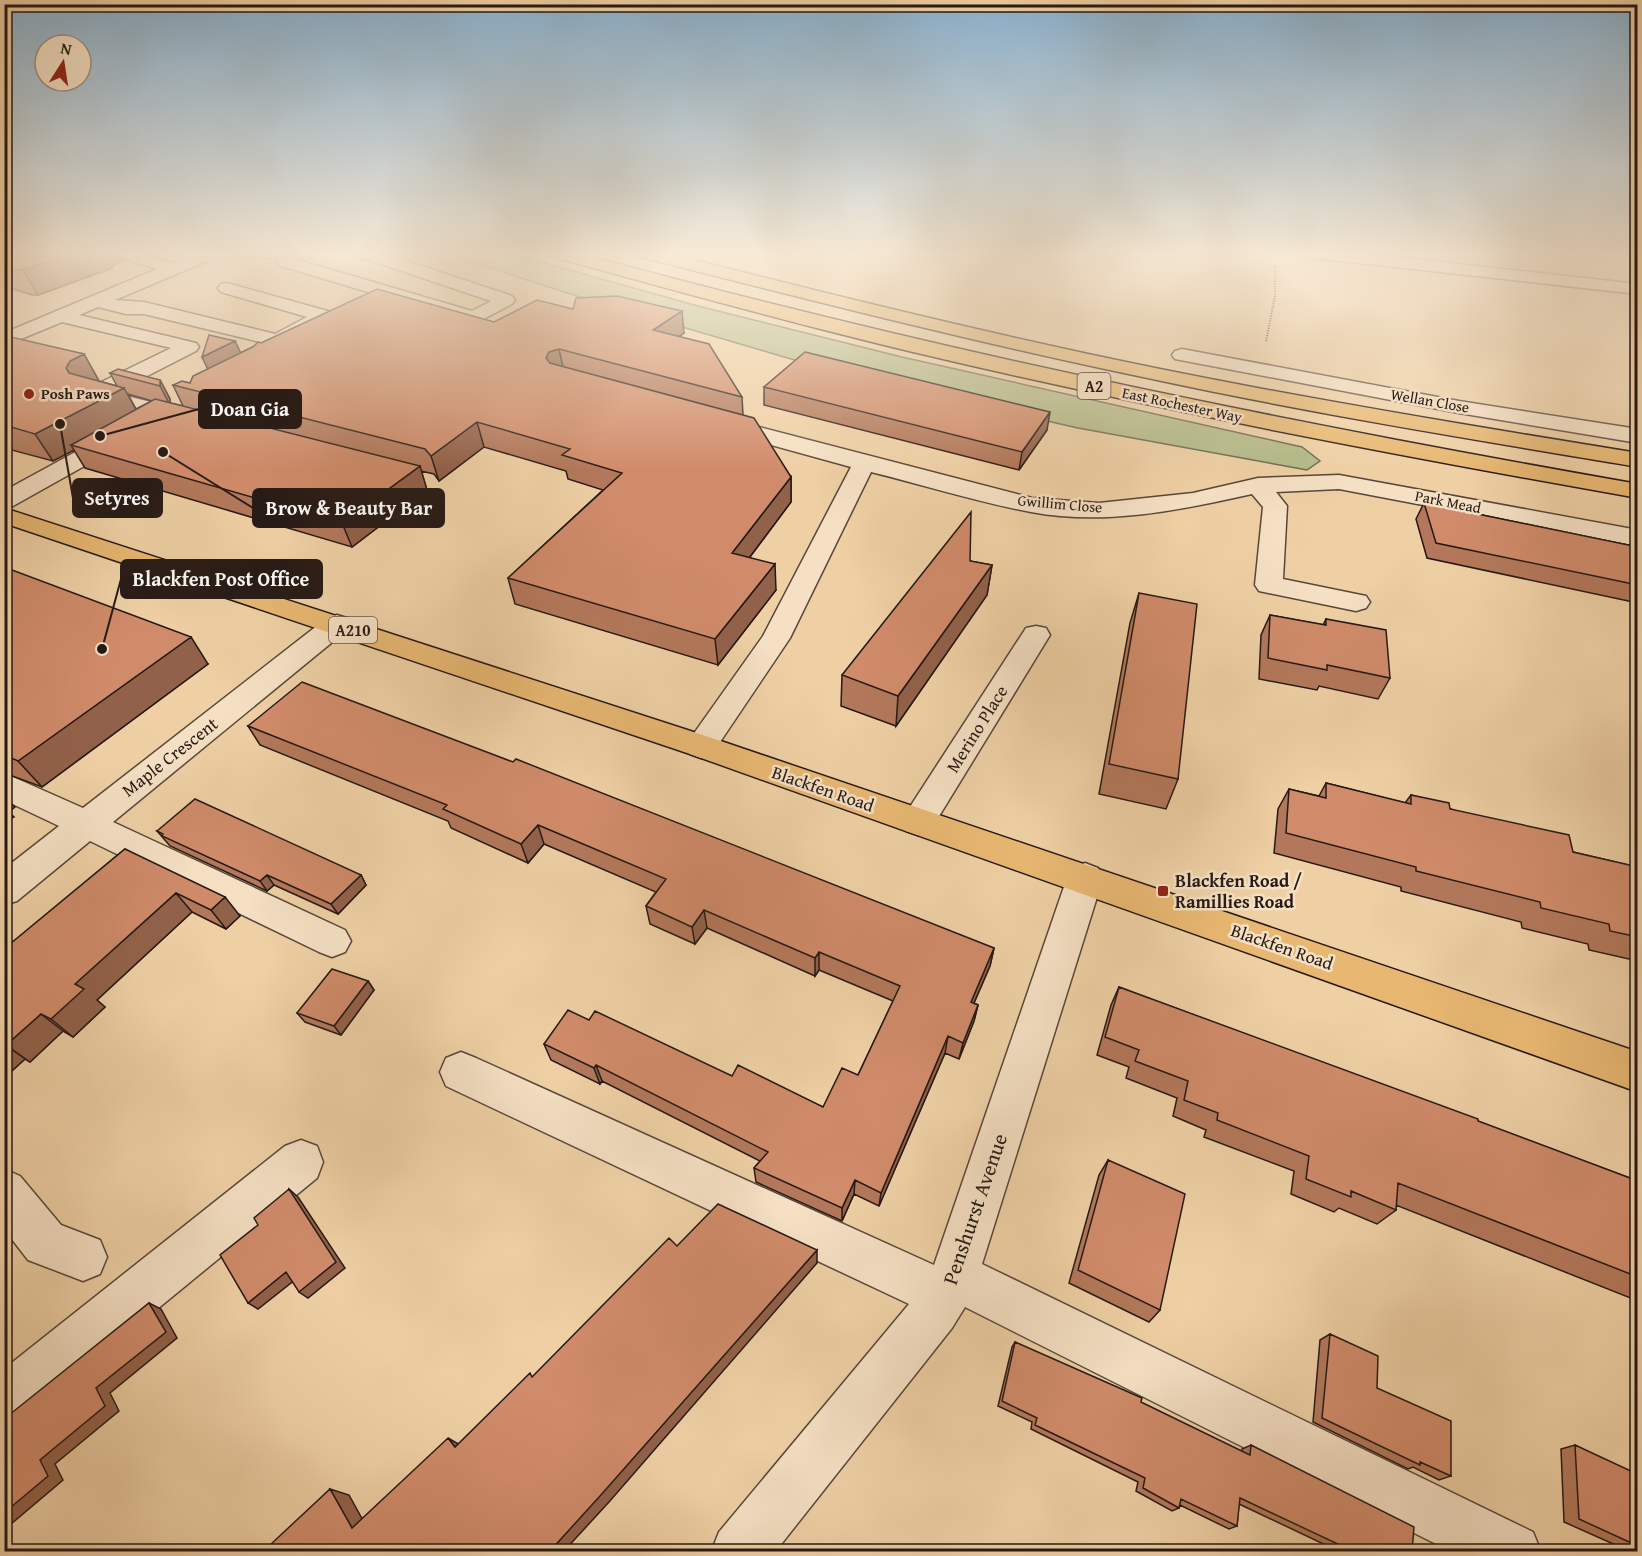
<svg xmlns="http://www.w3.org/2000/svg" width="1642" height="1556" font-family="'Gentium Book Plus',serif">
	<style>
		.green { fill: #b4bc8a; stroke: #6d6a50; stroke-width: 1.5 }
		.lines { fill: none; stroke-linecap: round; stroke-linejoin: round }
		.minor-casing { stroke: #584739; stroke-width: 3 }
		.major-casing { stroke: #261915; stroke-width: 3 }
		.highway-casing { stroke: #261915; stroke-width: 3 }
		.path { stroke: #261915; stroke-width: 2; stroke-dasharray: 1 1.5; stroke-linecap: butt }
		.minor { fill: #f5e0c4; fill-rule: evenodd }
		.major { fill: #e8b872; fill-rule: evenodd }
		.highway { fill: #e8b872; fill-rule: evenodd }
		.wall { fill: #b3785b; stroke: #261915; stroke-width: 1.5; fill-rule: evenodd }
		.shaded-wall { fill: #92614a; stroke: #261915; stroke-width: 1.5 }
		.building { fill: #d08b6a; stroke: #261915; stroke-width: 1.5 }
		.poi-dot { fill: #8f2418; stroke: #f5e0c4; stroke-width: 2 }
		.labels { text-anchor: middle; stroke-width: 5; stroke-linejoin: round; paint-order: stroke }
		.far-poi-label { font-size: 15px; font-weight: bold; fill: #261915; stroke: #f5e0c4; text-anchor: start }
		.far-street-label { font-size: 15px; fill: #261915; stroke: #f5e0c4 }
		.shield { fill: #f5e0c4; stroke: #64554a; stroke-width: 1.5 }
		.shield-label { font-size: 16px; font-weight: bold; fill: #261915 }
		.street-label { font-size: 18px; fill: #261915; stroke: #f5e0c4 }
		.poi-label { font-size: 18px; font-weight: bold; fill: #261915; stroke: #f5e0c4; text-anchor: start }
		.near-street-label { font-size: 21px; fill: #261915; stroke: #f5e0c4 }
		.leader { fill: none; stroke: #261915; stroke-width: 2 }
		.callout-dot { fill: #261915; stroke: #f5e0c4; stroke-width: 2 }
		.callout { fill: #261915; stroke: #261915; stroke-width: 2 }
		.callout-label { font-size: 20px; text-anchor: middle; font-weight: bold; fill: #fff }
	</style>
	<rect width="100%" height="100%" fill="#efd0a5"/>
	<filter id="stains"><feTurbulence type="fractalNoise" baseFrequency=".00333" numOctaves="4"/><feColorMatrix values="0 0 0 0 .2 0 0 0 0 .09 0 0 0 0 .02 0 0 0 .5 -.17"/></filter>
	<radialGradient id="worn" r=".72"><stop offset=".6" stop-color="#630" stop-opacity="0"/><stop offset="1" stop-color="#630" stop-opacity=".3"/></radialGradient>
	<path class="green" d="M 440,252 L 505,252 L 698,306 L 902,357 L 1302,447 L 1320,461 L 1307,470 L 1078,428 L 856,378 L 580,297 Z"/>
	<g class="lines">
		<g class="minor-casing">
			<path id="minor" d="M 113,252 L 138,252 L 172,263 L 198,252 L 221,252 L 219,256 L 115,300 L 144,302 L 275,334 L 307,317 L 221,292 L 218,288 L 221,284 L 227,283 L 331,312 L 333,316 L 331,320 L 277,346 L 144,314 L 126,314 L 98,307 L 79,315 L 196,343 L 199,347 L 196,351 L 114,393 L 172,407 L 175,412 L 172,417 L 13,506 L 4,508 L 4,491 L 145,414 L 87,399 L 84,394 L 87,389 L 171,348 L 62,322 L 4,346 L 4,333 L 157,269 L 115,256 Z
				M 245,252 L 300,252 L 302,256 L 298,260 L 472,311 L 491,301 L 357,256 L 355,252 L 380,252 L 512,296 L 515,300 L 512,304 L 474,324 L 278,265 L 277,259 L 253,257 Z
				M 1296,252 L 1351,252 L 1638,284 L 1638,294 L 1304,257 Z
				M 1182,349 L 1459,401 L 1638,429 L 1638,443 L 1459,413 L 1175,359 L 1172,355 L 1175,351 Z
				M 721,417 L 1032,498 L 1099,503 L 1193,493 L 1258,478 L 1339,475 L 1638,530 L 1638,546 L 1339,489 L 1276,492 L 1287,506 L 1283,579 L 1366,596 L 1370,602 L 1366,608 L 1356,611 L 1259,591 L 1255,585 L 1263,507 L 1252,494 C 1181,510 1104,526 1031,512 C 977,502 924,485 871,472 L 790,638 L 712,754 L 701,758 L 690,754 L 685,746 L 763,636 L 851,467 L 713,429 L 710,424 L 713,419 Z
				M 337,615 L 347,618 L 351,624 L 347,630 L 113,822 L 345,930 L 351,941 L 345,952 L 332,957 L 319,952 L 90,841 L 17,901 L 4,905 L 4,869 L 59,826 L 4,800 L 4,773 L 83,808 L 327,618 Z
				M 1036,626 L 1046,628 L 1050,635 L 930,831 L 918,835 L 906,831 L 901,822 L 906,813 L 1026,628 Z
				M 1085,863 L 1098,868 L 1103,878 L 982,1264 L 1533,1532 L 1541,1552 L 1452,1552 L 965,1307 L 952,1328 L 775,1552 L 711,1552 L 719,1532 L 909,1304 L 446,1086 L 440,1072 L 446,1058 L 461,1052 L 476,1058 L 934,1265 L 1067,878 L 1072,868 Z
				M 301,1140 L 317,1146 L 323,1162 L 317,1178 L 22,1420 L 4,1428 L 4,1369 L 285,1146 Z
				M 4,1169 L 20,1176 L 61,1225 L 100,1240 L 107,1257 L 100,1274 L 83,1281 L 28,1260 L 4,1229 Z"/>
		</g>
		<g class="major-casing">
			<path id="major" d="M 4,508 L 712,738 L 1638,1052 L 1638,1092 L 690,754 L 4,523 Z"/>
		</g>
		<g class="highway-casing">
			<path id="highway" d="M 548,252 L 575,252 C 926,349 1279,421 1638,484 L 1638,498 C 1395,455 1153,409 913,352 C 791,323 670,289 550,256 Z
				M 635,252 L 663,252 C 828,294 993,335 1160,369 C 1318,401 1478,427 1638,453 L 1638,467 C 1477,440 1316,414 1157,380 C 982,344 810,300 637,256 Z"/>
		</g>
		<path class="path" d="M 1266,341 L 1275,296 L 1275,265"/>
		<use href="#minor" class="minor"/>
		<use href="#major" class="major"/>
		<use href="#highway" class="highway"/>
	</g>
	<path class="wall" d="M 4,252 L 124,261 L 111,266 L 112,268 L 38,295 L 32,295 L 4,286 Z
		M 573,309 L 684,333 L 679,337 L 742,397 L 743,415 L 791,477 L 791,502 L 750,557 L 776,590 L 718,665 L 515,604 L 508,578 L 603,490 L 568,479 L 566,471 L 484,447 L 439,481 L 434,474 L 421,471 L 427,490 L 352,547 L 85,468 L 74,450 L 53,461 L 4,448 L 4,338 L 84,354 L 99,381 L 117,386 L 110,373 L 160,380 L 170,399 L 170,403 L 183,406 L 173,385 L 190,383 L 208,369 L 235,341 L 240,353 L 261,343 L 494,322 ZM 128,394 L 152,401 L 136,409 Z
		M 764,387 L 1047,430 L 1019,470 L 764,405 Z
		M 1424,503 L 1638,547 L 1638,603 L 1427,558 L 1416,519 Z
		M 970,561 L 992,565 L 987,595 L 896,726 L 841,706 L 842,675 Z
		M 4,567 L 208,664 L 42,787 L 4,773 Z
		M 1139,593 L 1178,779 L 1166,809 L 1099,794 L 1130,623 Z
		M 1270,615 L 1323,625 L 1326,619 L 1390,678 L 1378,699 L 1319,686 L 1317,690 L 1259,679 L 1261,635 Z
		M 248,726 L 994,948 L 990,966 L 974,1003 L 978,1005 L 974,1021 L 959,1059 L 945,1053 L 879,1206 L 854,1194 L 842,1221 L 756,1182 L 754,1168 L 760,1161 L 602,1081 L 600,1084 L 551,1060 L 544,1044 L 589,1020 L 732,1076 L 823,1107 L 858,1075 L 893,1001 L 819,970 L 815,976 L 707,928 L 695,944 L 650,924 L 646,906 L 656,892 L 544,844 L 528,863 L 451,828 L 448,821 L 260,745 Z
		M 1326,783 L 1405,803 L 1411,795 L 1573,852 L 1638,867 L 1638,961 L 1589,950 L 1588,944 L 1522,928 L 1521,922 L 1401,891 L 1401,887 L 1274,853 L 1278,809 L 1289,789 L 1319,796 Z
		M 157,831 L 361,875 L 366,885 L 338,914 L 274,885 L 267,891 L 170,846 Z
		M 125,849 L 240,916 L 226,929 L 192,912 L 97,1000 L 105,1007 L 73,1037 L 63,1031 L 30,1062 L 25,1059 L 4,1078 L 4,949 Z
		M 368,981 L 374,990 L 341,1035 L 305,1022 L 297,1013 Z
		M 1119,987 L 1638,1181 L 1638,1301 L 1396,1205 L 1396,1210 L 1377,1224 L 1339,1208 L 1334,1212 L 1291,1194 L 1294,1171 L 1204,1137 L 1206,1130 L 1173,1116 L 1177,1098 L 1126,1078 L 1129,1067 L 1097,1055 L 1111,1005 Z
		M 1108,1160 L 1160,1310 L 1149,1322 L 1069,1283 L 1099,1175 Z
		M 1330,1334 L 1377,1388 L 1451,1476 L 1439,1480 L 1413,1467 L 1408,1469 L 1313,1422 L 1320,1340 Z
		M 1015,1342 L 1242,1452 L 1242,1449 L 1251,1445 L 1412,1551 L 1331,1551 L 1332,1548 L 1239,1504 L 1237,1526 L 1229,1529 L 1180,1505 L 1179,1508 L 1172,1511 L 1136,1491 L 1138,1482 L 1031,1429 L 1032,1422 L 998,1406 L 1012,1347 Z
		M 1575,1445 L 1638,1489 L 1638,1551 L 1629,1551 L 1564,1522 L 1561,1449 Z"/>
	<path class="shaded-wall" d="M 76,252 L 120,252 L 124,261 L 111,266 L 112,268 L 38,295 L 23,270 Z
		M 682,311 L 684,333 L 656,353 L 653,330 Z
		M 235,341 L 244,360 L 211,376 L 202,357 Z
		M 559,349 L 564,372 L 551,381 L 546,358 L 549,352 Z
		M 84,354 L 99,381 L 82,395 L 66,368 L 70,361 Z
		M 160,380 L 170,399 L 170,405 L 160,386 Z
		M 124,388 L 139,415 L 71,445 L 74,450 L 53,461 L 35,434 Z
		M 1050,412 L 1047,430 L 1019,470 L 1022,452 Z
		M 477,422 L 484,447 L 439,481 L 431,456 Z
		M 420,466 L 427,490 L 352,547 L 342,523 Z
		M 791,477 L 791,502 L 734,578 L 732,553 Z
		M 775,564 L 776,590 L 718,665 L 715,639 Z
		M 992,565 L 987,595 L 896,726 L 898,696 Z
		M 191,637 L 208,664 L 42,787 L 18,761 Z
		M 4,797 L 15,807 L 9,812 L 14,817 L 4,821 Z
		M 538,825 L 544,844 L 528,863 L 521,844 Z
		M 267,875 L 274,885 L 267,891 L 260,881 Z
		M 361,875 L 366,885 L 338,914 L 331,904 Z
		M 176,893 L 192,912 L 97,1000 L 105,1007 L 73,1037 L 51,1019 L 75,984 Z
		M 225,897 L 240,916 L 226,929 L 211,910 Z
		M 704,910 L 707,928 L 695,944 L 692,927 Z
		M 994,948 L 990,966 L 967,1019 L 971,1002 Z
		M 819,952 L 819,970 L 815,976 L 815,958 Z
		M 368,981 L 374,990 L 341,1035 L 334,1026 Z
		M 978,1005 L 974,1021 L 959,1059 L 963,1043 Z
		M 41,1014 L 63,1031 L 30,1062 L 6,1045 Z
		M 948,1036 L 945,1053 L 879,1206 L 881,1193 Z
		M 4,1044 L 25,1059 L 4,1078 Z
		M 596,1065 L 602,1081 L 600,1084 L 594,1068 Z
		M 855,1180 L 854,1194 L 842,1221 L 842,1208 Z
		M 289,1189 L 298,1197 L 345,1268 L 308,1298 L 299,1292 Z
		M 817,1250 L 817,1263 L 609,1502 L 564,1551 L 550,1551 Z
		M 286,1272 L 296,1279 L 258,1309 L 248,1303 Z
		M 149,1303 L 161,1309 L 177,1338 L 110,1393 L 119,1411 L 55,1464 L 63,1480 L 4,1530 L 4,1513 L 40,1460 L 96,1388 Z
		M 448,1438 L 462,1446 L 455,1447 Z
		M 330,1489 L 349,1495 L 370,1533 L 352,1528 Z"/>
	<path class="building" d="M 4,252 L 76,252 L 23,270 L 17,270 L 4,266 Z
		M 377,289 L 494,322 L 537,300 L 573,309 L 576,298 L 617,296 L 682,311 L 653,330 L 709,344 L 742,397 L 559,349 L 549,352 L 546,358 L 550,363 L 754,418 L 791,477 L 732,553 L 775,564 L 715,639 L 508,578 L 622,473 L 562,455 L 570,449 L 477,422 L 431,456 L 425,449 L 173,385 L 182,381 L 190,383 L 193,376 L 253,347 L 258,342 L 261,343 Z
		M 209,335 L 235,341 L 202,357 Z
		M 11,337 L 84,354 L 70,361 L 66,368 L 69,373 L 124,388 L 35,434 L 4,425 L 4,338 Z
		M 805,352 L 1050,412 L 1022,452 L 764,387 Z
		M 118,369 L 160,380 L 160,386 L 110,373 Z
		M 155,399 L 420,466 L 342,523 L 71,445 Z
		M 1424,503 L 1638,547 L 1638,585 L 1436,543 Z
		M 971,512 L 970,561 L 992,565 L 898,696 L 842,675 Z
		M 4,567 L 191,637 L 18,761 L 4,755 Z
		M 1139,593 L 1197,604 L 1178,779 L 1109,764 Z
		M 1270,615 L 1326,625 L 1326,619 L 1386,630 L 1390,678 L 1327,665 L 1327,670 L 1268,658 Z
		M 302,682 L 513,762 L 516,759 L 994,948 L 971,1002 L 978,1005 L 963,1043 L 948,1036 L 881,1193 L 855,1180 L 842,1208 L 754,1168 L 768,1152 L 596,1065 L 594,1068 L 544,1044 L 568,1010 L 589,1020 L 595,1011 L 732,1076 L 738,1065 L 823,1107 L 842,1068 L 858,1075 L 900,986 L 819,952 L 815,958 L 704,910 L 692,927 L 646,906 L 666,879 L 538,825 L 521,844 L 443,809 L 447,805 L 248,726 Z
		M 1326,783 L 1411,804 L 1411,795 L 1449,803 L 1450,809 L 1569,835 L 1573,852 L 1638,867 L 1638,937 L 1610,931 L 1609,924 L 1541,908 L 1540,902 L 1416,871 L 1416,867 L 1286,833 L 1289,789 L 1326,798 Z
		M 195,799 L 361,875 L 331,904 L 267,875 L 260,881 L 162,836 L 163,834 L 157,831 Z
		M 125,849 L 225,897 L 211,910 L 176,893 L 75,984 L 84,989 L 51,1019 L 41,1014 L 6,1045 L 4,1044 L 4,949 Z
		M 332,969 L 368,981 L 334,1026 L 297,1013 Z
		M 1119,987 L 1478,1119 L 1478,1121 L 1638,1181 L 1638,1277 L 1398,1183 L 1396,1210 L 1351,1191 L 1351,1197 L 1306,1179 L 1309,1156 L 1217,1120 L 1218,1113 L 1184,1100 L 1188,1081 L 1135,1061 L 1139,1050 L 1105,1037 Z
		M 1108,1160 L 1185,1194 L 1160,1310 L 1078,1270 Z
		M 289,1189 L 336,1262 L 299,1292 L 286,1272 L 248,1303 L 220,1255 L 258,1225 L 254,1218 Z
		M 718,1204 L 817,1250 L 600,1496 L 550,1551 L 274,1551 L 270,1545 L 330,1489 L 352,1528 L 448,1438 L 455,1447 L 530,1373 L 532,1377 L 669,1238 L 677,1246 Z
		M 149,1303 L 166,1332 L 96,1388 L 105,1406 L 40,1460 L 48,1476 L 4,1513 L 4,1419 Z
		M 1330,1334 L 1378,1356 L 1377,1388 L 1451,1421 L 1451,1476 L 1420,1462 L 1420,1465 L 1322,1418 Z
		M 1015,1342 L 1142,1398 L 1141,1402 L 1250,1455 L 1251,1445 L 1414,1527 L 1412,1551 L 1342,1551 L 1342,1546 L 1240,1498 L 1237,1526 L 1181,1499 L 1179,1508 L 1143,1488 L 1145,1478 L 1035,1425 L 1037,1418 L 1002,1401 Z
		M 1575,1445 L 1633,1472 L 1635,1488 L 1638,1489 L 1638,1546 L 1579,1519 Z"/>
	<linearGradient id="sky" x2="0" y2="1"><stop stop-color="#8bb4d3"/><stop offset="0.54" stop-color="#f8ead6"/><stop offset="1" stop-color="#f8ead6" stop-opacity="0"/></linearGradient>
	<rect width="1642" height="470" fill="url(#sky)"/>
	<g class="poi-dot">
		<circle cx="29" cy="394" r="6"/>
		<rect x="1157" y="885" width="12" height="12" rx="3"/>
	</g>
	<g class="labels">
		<g class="far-poi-label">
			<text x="41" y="399">Posh Paws</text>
		</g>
		<g class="far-street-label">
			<text transform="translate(1430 401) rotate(10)" y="5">Wellan Close</text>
			<text transform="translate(1182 405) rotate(12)" y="5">East Rochester Way</text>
			<text transform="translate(1448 502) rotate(11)" y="5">Park Mead</text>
			<text transform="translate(1060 504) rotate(5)" y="5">Gwillim Close</text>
		</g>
		<g class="shield">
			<rect x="1077.5" y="373" width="33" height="26" rx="4.5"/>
			<rect x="329" y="617" width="48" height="26" rx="4.5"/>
		</g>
		<g class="shield-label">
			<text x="1094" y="392">A2</text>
			<text x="353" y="636">A210</text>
		</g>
		<g class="street-label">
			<text transform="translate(977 729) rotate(-58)" y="6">Merino Place</text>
			<text transform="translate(170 757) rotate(-38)" y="6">Maple Crescent</text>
			<text transform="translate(823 789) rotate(19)" y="6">Blackfen Road</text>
			<text transform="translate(1282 947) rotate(19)" y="6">Blackfen Road</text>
		</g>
		<g class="poi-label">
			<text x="1175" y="887">Blackfen Road /<tspan x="1175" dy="21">Ramillies Road</tspan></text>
		</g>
		<g class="near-street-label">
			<text transform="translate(975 1209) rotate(-71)" y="7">Penshurst Avenue</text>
		</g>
	</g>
	<path class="leader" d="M100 436L199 409M60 424L73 498M163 452L253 508M102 649L121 579"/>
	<g class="callout-dot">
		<circle cx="100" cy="436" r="6"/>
		<circle cx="60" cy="424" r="6"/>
		<circle cx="163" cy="452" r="6"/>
		<circle cx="102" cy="649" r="6"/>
	</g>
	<g class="callout">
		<rect x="199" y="390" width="102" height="38" rx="6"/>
		<rect x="73" y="479" width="89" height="38" rx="6"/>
		<rect x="253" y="489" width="191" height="38" rx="6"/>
		<rect x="121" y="560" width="201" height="38" rx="6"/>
	</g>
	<g class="callout-label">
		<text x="250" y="416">Doan Gia</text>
		<text x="117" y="505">Setyres</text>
		<text x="349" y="515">Brow &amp; Beauty Bar</text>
		<text x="221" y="586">Blackfen Post Office</text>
	</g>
	<rect width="1642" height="1556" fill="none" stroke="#efd0a5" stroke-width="24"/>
	<rect x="6" y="6" width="1630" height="1544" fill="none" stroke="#261915" stroke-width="3"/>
	<rect x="12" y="12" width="1618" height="1532" fill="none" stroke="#261915" stroke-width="1.5"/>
	<g transform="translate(63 63) rotate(12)"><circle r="28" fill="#f5e0c4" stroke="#a2907e" stroke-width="1.5"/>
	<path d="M0-4.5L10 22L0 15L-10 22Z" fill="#8f2418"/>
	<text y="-9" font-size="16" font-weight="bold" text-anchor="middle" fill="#261915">N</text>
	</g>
	<rect width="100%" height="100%" filter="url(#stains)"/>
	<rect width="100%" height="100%" fill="url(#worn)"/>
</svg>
